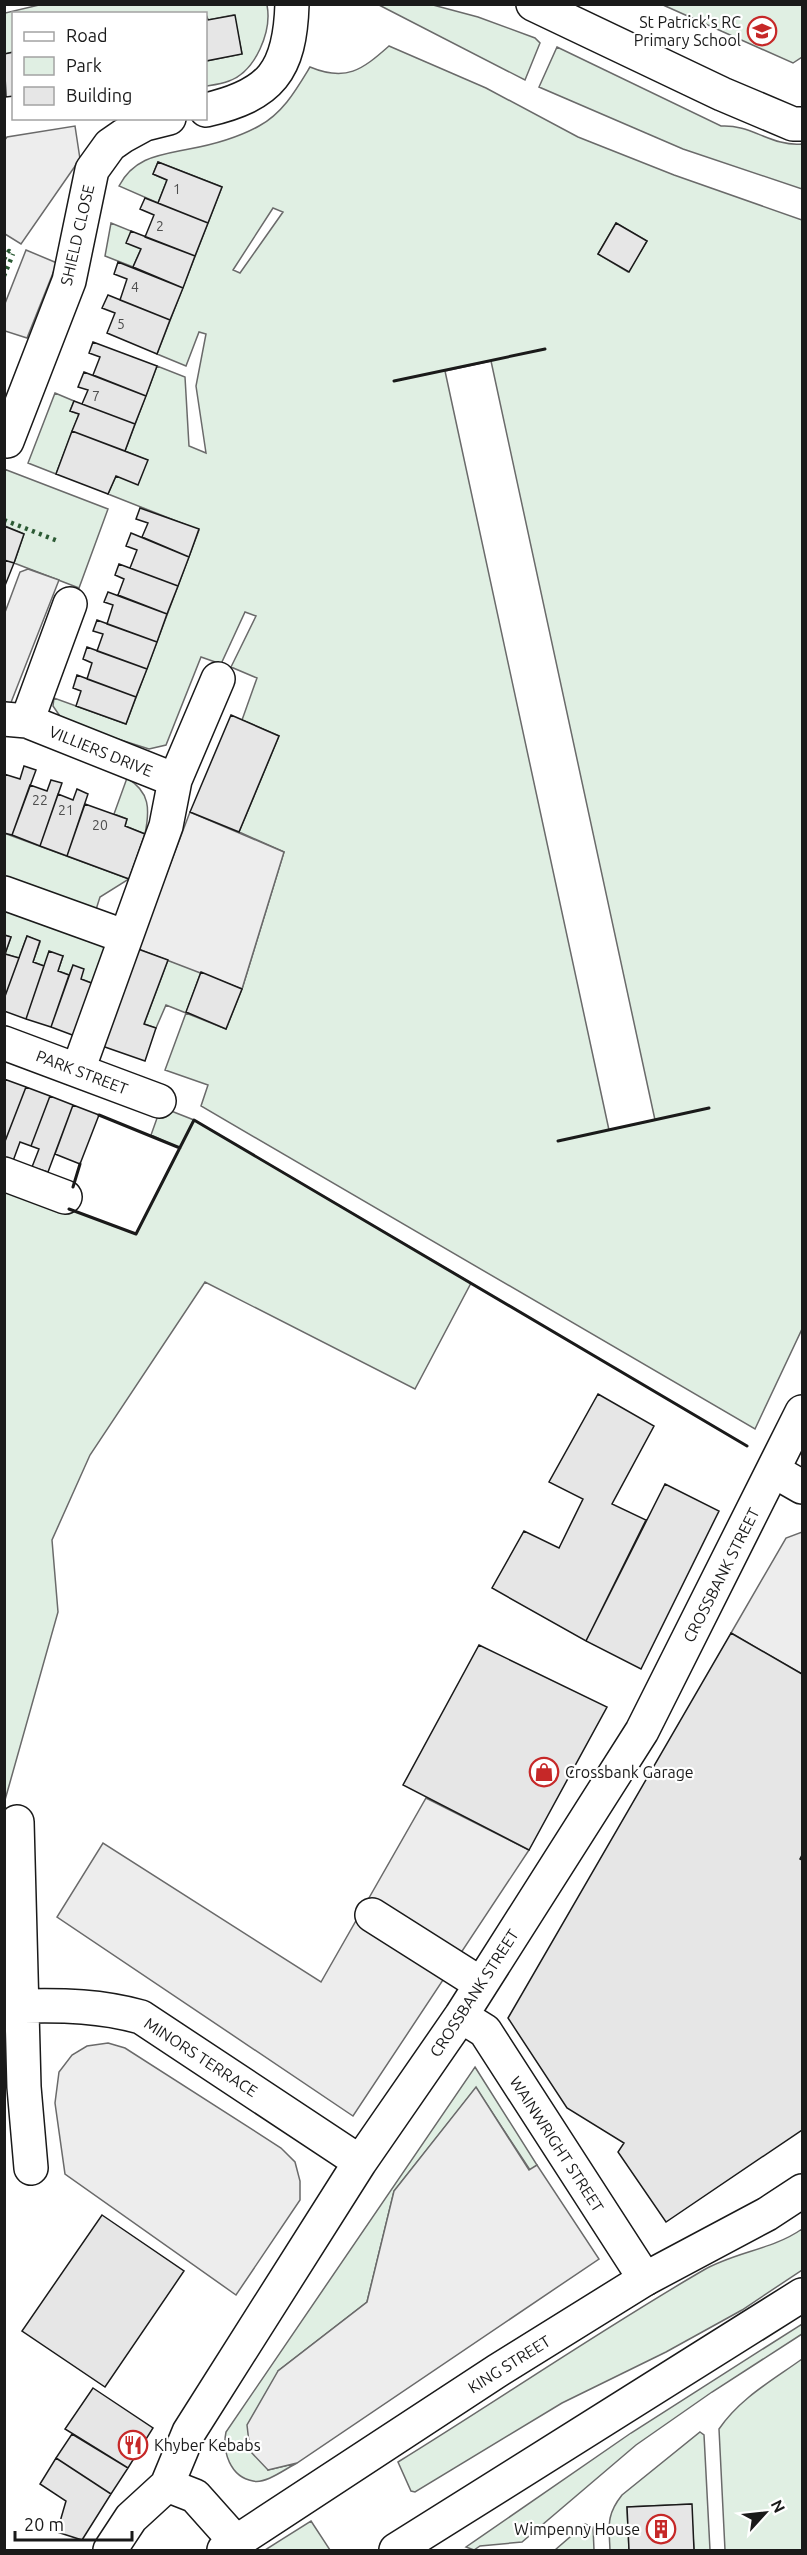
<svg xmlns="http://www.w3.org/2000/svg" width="807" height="2555" font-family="Ubuntu,sans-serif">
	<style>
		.green { fill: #e0efe3; stroke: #6a6a6a; stroke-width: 1.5; fill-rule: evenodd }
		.parking { fill: #ededed; stroke: #6a6a6a; stroke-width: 1.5 }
		.building { fill: #e6e6e6; stroke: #1a1a1a; stroke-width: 1.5 }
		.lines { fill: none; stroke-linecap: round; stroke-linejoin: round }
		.minor-casing { stroke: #1a1a1a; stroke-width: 36 }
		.highway-casing { stroke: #1a1a1a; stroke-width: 36 }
		.minor { stroke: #fff; stroke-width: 33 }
		.highway { stroke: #fff; stroke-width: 33 }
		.hedge { stroke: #2b5a34; stroke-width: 4.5; stroke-dasharray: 3 4.5; stroke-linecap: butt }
		.wall { stroke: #1a1a1a; stroke-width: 3 }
		.labels { text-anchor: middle; stroke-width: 4.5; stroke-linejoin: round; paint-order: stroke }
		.number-label { font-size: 14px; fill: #4d4d4d }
		.poi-label { font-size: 16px; fill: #1a1a1a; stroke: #fff; text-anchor: end }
		.street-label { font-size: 16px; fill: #1a1a1a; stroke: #fff }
	</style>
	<rect width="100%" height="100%" fill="#fff"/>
	<path class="green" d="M 39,5 L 267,5 C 272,31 256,71 229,81 C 222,84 213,85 206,86 L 206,61 L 242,54 L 234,15 L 208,20 L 206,14 L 14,14 L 13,52 L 5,54 L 5,13 Z
		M 379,5 L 433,5 L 478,17 L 535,38 L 540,43 L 525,80 Z
		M 663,5 L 802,5 L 802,57 L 793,63 Z
		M 389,46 L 486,88 L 578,137 L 674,175 L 802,220 L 802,1329 L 755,1429 L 201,1106 L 208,1085 L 165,1070 L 186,1013 L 166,1005 L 156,1028 L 144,1024 L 168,960 L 201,972 L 186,1013 L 226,1029 L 242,989 L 284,852 L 239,832 L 279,736 L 242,720 L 257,678 L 231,667 L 256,616 L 245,612 L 221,664 L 201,657 L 166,745 L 149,749 L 64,722 L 53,706 L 54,698 L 126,724 L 199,530 L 108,494 L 116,476 L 147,460 L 125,451 L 157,366 L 185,377 L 189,446 L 206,453 L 196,386 L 206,334 L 199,332 L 186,366 L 157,354 L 222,187 L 158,162 L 153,174 L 167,180 L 158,203 L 119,186 C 134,157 160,155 189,149 C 211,145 239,137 259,126 C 283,113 296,90 310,67 C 346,82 362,70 389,46 ZM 273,208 L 283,212 L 240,273 L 233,270 ZM 616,223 L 647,241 L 628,272 L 598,254 ZM 491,361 L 655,1120 L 609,1130 L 445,371 Z
		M 557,47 L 721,126 C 751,124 772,147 802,144 L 802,189 L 683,149 L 539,87 Z
		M 111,223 L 131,231 L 141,249 L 133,267 L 105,256 Z
		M 55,393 L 74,401 L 70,411 L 79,414 L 56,474 L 28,463 Z
		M 4,469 L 108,509 L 79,588 L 14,563 L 24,534 L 5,526 Z
		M 127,778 C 150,792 150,809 145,834 L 125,826 L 127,819 L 114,814 Z
		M 4,833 L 129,879 L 100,897 L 94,916 L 5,884 Z
		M 4,905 L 109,944 L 94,984 L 81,979 L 73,966 L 69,975 L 58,971 L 63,956 L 44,966 L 33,962 L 40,942 L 27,936 L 19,958 L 5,954 L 11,937 L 5,935 Z
		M 161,1107 L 194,1120 L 471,1283 L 415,1389 L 205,1282 L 90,1455 L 52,1540 L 58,1612 L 5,1800 L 5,1185 L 136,1234 L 180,1148 L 151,1135 Z
		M 475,2067 L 537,2165 L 530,2170 L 476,2088 L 394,2191 L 367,2302 L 278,2371 L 268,2470 L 297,2463 C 285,2469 266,2484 253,2481 C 230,2477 222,2451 226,2432 Z
		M 802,2229 L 802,2270 L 742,2310 L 666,2352 L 562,2403 L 415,2492 L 411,2491 L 398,2462 C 500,2399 599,2331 702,2271 C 734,2252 772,2250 802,2229 Z
		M 802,2324 L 802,2334 L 712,2392 L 636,2445 L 522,2542 L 480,2546 L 474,2550 L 466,2547 L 631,2433 Z
		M 802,2359 L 802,2550 L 725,2550 L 719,2429 C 740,2398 773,2380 802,2359 Z
		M 700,2432 L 704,2435 L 710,2550 L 694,2550 L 691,2504 L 627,2507 L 629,2550 L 610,2550 C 609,2526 606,2515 622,2495 Z
		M 311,2521 L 330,2550 L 265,2550 Z
		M 585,2524 L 593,2527 L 594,2550 L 555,2550 Z"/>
	<path class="parking" d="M 75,126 L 80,159 L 21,244 L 5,234 L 4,141 L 7,137 Z
		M 26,250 L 57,263 L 27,338 L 5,331 L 4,306 Z
		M 28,569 L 59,580 L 10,705 L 5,703 L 4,615 L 20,572 Z
		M 190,812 L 284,852 L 242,989 L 138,949 Z
		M 802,1532 L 802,1674 L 731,1633 L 786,1538 Z
		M 426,1798 L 529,1850 L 353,2116 L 57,1917 L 103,1843 L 321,1982 Z
		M 108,2043 L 125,2048 L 281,2148 L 295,2162 L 300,2181 L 300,2200 L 236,2295 L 65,2174 L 55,2103 L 59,2072 L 72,2055 L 87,2046 Z
		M 476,2087 L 529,2170 L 537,2165 L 599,2259 L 297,2463 L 268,2470 L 250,2451 L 247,2425 L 278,2371 L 367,2302 L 394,2191 Z"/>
	<path class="building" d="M 206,15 L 208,20 L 235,15 L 242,54 L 206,61 Z
		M 14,52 L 14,96 L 6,97 L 4,54 Z
		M 158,162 L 222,187 L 208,223 L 158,203 L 167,180 L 153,174 Z
		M 145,198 L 208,223 L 195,256 L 145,237 L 154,215 L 140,209 Z
		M 616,223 L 647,241 L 629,272 L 598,254 Z
		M 131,231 L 195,256 L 183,288 L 133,267 L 141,249 L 126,243 Z
		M 118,262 L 183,288 L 170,320 L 120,300 L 127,279 L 114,274 Z
		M 108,295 L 170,320 L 157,354 L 107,333 L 115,313 L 102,308 Z
		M 93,342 L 157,366 L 146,396 L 93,375 L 100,357 L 89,353 Z
		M 84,372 L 146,396 L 135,424 L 82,404 L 88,390 L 78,387 Z
		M 74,401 L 135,424 L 125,451 L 72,431 L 79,414 L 70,411 Z
		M 72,431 L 148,460 L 138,485 L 116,476 L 108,494 L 56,474 Z
		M 140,508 L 199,529 L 189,557 L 142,537 L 148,523 L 136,519 Z
		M 4,526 L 24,534 L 14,563 L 4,560 Z
		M 131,533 L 189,557 L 178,586 L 130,568 L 137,550 L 126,546 Z
		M 4,560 L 14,563 L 4,588 Z
		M 119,564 L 178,586 L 167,614 L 118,595 L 124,579 L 115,575 Z
		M 108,592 L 167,614 L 157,642 L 107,624 L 113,605 L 104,602 Z
		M 97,620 L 157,642 L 147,669 L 97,651 L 103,634 L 93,631 Z
		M 87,647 L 147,669 L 136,697 L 87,679 L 92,663 L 83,659 Z
		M 77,675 L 136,697 L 126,724 L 76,706 L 81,691 L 73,688 Z
		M 231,715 L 279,736 L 239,832 L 190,812 Z
		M 24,766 L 36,770 L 12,835 L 4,833 L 4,774 L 20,779 Z
		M 51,780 L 62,783 L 40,846 L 12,835 L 30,785 L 47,791 Z
		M 77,789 L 88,794 L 67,856 L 40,846 L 58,794 L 73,800 Z
		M 85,804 L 127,819 L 125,826 L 145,834 L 129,879 L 67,856 Z
		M 4,935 L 11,937 L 5,954 L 19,958 L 4,999 Z
		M 27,936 L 40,941 L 33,962 L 44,966 L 26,1019 L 4,1011 L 4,999 Z
		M 138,949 L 168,960 L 144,1024 L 156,1028 L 145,1061 L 102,1046 Z
		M 49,951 L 63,956 L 58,971 L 69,975 L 51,1027 L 26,1019 Z
		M 73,965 L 84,969 L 81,979 L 94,984 L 75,1036 L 51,1027 Z
		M 201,972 L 242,989 L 226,1029 L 186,1012 Z
		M 4,1079 L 26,1087 L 4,1144 Z
		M 26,1087 L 50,1096 L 31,1146 L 20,1142 L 13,1161 L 4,1157 L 4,1144 Z
		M 50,1096 L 73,1105 L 48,1172 L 32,1167 L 39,1149 L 31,1146 Z
		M 73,1105 L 99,1115 L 80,1164 L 55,1154 Z
		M 598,1394 L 654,1426 L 612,1504 L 646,1520 L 586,1641 L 492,1588 L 524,1531 L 559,1548 L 583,1499 L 549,1482 Z
		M 665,1484 L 719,1511 L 641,1669 L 586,1641 Z
		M 731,1633 L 802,1674 L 802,1855 L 800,1859 L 802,1860 L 802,2130 L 666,2222 L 618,2152 L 624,2143 L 567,2108 L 508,2018 Z
		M 479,1645 L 607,1707 L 529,1850 L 403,1785 Z
		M 102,2215 L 184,2271 L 105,2387 L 22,2331 Z
		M 93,2388 L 153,2428 L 128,2468 L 65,2429 Z
		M 72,2434 L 128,2468 L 111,2494 L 56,2458 Z
		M 56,2458 L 111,2494 L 82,2540 L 57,2532 L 66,2501 L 40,2484 Z
		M 692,2504 L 694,2550 L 629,2550 L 627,2507 Z"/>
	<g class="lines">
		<g class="minor-casing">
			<path id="minor" d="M 533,4 L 722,94 L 793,124 L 802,124
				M 206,110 C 271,95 290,71 292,4
				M 7,441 L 69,281 L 92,170 L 110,145 L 123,136 L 145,124 L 169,118
				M 4,719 L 27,721 L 175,780
				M 27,721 L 70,604
				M 4,893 L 126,937
				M 4,1043 L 159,1101
				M 78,1070 L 166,826 L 175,780 L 218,679
				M 4,1174 L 65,1197
				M 774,1471 L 802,1487
				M 17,1822 L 24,2087 L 31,2168
				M 372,1915 L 481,1984
				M 24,2006 C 64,2005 101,2006 141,2017 L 360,2162
				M 461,2016 L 485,2031 L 645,2279
				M 167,2485 L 195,2496 L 236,2542
				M 110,2550 L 131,2518 L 167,2485 L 189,2432 L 360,2162 L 461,2016 L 642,1731 L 802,1412"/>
		</g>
		<g class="highway-casing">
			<path id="highway" d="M 224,2550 L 497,2371 L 645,2279 L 767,2214 L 802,2191
				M 396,2550 L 802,2295"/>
		</g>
		<use href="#minor" class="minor"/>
		<use href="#highway" class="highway"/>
		<path class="hedge" d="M 4,259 L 9,251 L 13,254
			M 4,276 L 13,254
			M 4,520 L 58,541"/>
		<path class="wall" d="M 394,381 L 545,349
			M 99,1115 L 180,1148
			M 558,1141 L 709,1108
			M 73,1187 L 80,1164
			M 69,1209 L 136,1234 L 194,1120 L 747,1446"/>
	</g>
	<defs>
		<g id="school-ring" transform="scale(1.5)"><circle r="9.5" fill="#fff" stroke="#c62828" stroke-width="1.5"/><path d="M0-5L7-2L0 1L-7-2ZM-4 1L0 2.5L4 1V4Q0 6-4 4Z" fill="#c62828"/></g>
		<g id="shop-ring" transform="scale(1.5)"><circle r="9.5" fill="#fff" stroke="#c62828" stroke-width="1.5"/><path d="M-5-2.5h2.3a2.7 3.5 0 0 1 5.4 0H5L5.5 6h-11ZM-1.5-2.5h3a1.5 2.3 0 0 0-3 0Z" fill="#c62828"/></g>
		<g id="restaurant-ring" transform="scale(1.5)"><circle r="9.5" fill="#fff" stroke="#c62828" stroke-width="1.5"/><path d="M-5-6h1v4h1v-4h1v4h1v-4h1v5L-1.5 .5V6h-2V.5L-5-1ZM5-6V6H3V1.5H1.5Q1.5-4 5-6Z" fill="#c62828"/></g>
		<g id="building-ring" transform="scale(1.5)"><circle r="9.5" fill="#fff" stroke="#c62828" stroke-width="1.5"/><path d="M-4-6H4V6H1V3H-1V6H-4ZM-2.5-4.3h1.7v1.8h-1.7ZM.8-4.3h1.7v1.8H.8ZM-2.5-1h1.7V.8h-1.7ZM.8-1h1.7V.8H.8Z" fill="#c62828"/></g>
	</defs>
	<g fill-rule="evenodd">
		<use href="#school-ring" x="762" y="31"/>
		<use href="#shop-ring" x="544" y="1772"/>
		<use href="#restaurant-ring" x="133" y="2445"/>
		<use href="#building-ring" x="661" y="2529"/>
	</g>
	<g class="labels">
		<g class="number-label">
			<text x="177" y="194">1</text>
			<text x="160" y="231">2</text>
			<text x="135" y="292">4</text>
			<text x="121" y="329">5</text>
			<text x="96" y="401">7</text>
			<text x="40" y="805">22</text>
			<text x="66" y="815">21</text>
			<text x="100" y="830">20</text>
		</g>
		<g class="poi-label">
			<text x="741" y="28">St Patrick's RC<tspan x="741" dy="18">Primary School</tspan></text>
			<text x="565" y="1778" text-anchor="start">Crossbank Garage</text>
			<text x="154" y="2451" text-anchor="start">Khyber Kebabs</text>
			<text x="640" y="2535">Wimpenny House</text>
		</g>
		<g class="street-label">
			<text transform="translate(77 235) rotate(-77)" y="6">SHIELD CLOSE</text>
			<text transform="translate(101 751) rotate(22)" y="6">VILLIERS DRIVE</text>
			<text transform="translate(82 1072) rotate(21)" y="6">PARK STREET</text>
			<text transform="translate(721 1575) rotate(-63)" y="6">CROSSBANK STREET</text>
			<text transform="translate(474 1993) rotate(-57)" y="6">CROSSBANK STREET</text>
			<text transform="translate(201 2057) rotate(33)" y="6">MINORS TERRACE</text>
			<text transform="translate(557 2144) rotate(57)" y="6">WAINWRIGHT STREET</text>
			<text transform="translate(509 2364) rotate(-32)" y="6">KING STREET</text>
		</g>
	</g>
	<rect width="807" height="2555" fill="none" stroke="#1a1a1a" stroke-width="12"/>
	<rect x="12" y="12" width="195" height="108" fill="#ffffff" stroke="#a3a3a3" stroke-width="1.5"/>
	<rect x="24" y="32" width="30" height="9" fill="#ffffff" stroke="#a3a3a3" stroke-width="1.5"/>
	<text x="66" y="42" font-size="18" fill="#1a1a1a">Road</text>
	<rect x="24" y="57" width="30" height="18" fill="#e0efe3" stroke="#a3a3a3" stroke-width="1.5"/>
	<text x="66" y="72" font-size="18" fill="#1a1a1a">Park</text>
	<rect x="24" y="87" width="30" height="18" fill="#e6e6e6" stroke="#a3a3a3" stroke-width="1.5"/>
	<text x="66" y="102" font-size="18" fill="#1a1a1a">Building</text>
	<g transform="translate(765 2513) rotate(63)" stroke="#ffffff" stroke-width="4.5" paint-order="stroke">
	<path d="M0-4.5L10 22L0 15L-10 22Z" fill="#1a1a1a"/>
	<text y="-9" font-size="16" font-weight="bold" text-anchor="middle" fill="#1a1a1a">N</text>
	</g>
	<path d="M15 2531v9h117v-9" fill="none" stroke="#1a1a1a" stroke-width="3"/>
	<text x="24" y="2531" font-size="18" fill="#1a1a1a" stroke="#ffffff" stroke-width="4.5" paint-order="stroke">20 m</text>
</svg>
